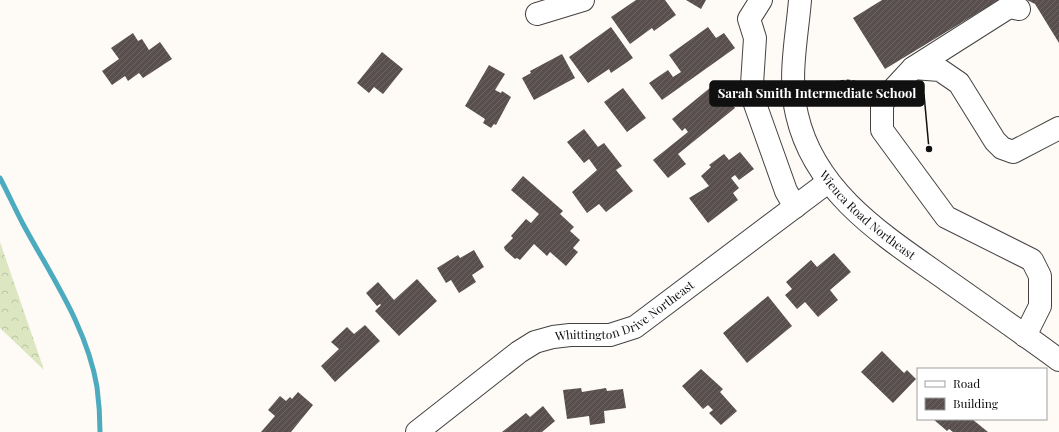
<svg xmlns="http://www.w3.org/2000/svg" width="1059" height="432" font-family="'Playfair Display',serif">
	<style>
		.park { fill: url(#park-crowns) }
		.lines { fill: none; stroke-linecap: round; stroke-linejoin: round }
		.stream { stroke: #4dabbf; stroke-width: 5 }
		.building { fill: url(#building-hatch) }
		.minor-casing { stroke: #434343; stroke-width: 24 }
		.path { stroke: #323232; stroke-width: 2.5; stroke-dasharray: 4 2; stroke-linecap: butt }
		.minor { stroke: #fff; stroke-width: 22 }
		.labels { text-anchor: middle; stroke-width: 4; stroke-linejoin: round; paint-order: stroke }
		.street-label { font-size: 12px; fill: #101010; stroke: #fff }
		.leader { fill: none; stroke: #101010; stroke-width: 1.5 }
		.callout-dot { fill: #101010; stroke: #fff; stroke-width: 1.5 }
		.callout { fill: #101010; stroke: #101010; stroke-width: 1.5 }
		.callout-label { font-size: 13px; text-anchor: middle; font-weight: bold; fill: #fff }
	</style>
	<defs>
		<pattern id="park-crowns" width="20" height="18" patternUnits="userSpaceOnUse"><rect width="20" height="18" fill="#dce6c1"/><path d="M2 6a3 3 0 1 1 6 0M12 15a3 3 0 1 1 6 0" fill="none" stroke="#bcc4a5"/></pattern>
		<pattern id="building-hatch" width="6" height="6" patternUnits="userSpaceOnUse"><rect width="6" height="6" fill="#584f4e"/><path d="M-1 1l2-2M0 6l6-6M5 7l2-2" fill="none" stroke="#6b6463"/></pattern>
	</defs>
	<rect width="100%" height="100%" fill="#fefaf5"/>
	<path class="park" d="M 0,242 L 44,370 L 0,328 Z"/>
	<g class="lines">
		<path class="stream" d="M 0,178 C 8,193 15,209 23,224 C 51,276 87,327 97,387 C 99,402 100,417 100,432"/>
	</g>
	<path class="building" d="M 636,0 L 665,0 L 676,15 L 654,31 L 652,28 L 630,44 L 611,17 Z
		M 686,0 L 706,0 L 701,9 Z
		M 882,0 L 999,0 L 885,69 L 853,18 Z
		M 1027,0 L 1059,0 L 1059,43 L 1035,4 Z
		M 611,27 L 633,58 L 611,73 L 609,69 L 588,83 L 569,57 Z
		M 708,27 L 716,38 L 724,33 L 735,48 L 662,100 L 649,83 L 668,70 L 673,77 L 681,72 L 669,55 Z
		M 133,33 L 138,41 L 142,39 L 149,50 L 160,42 L 172,59 L 143,78 L 139,73 L 128,81 L 125,76 L 112,85 L 102,71 L 119,59 L 111,48 Z
		M 382,52 L 403,69 L 383,94 L 374,87 L 369,93 L 357,83 Z
		M 562,54 L 575,78 L 534,100 L 522,78 L 531,73 L 530,71 Z
		M 489,65 L 505,74 L 495,90 L 501,93 L 502,91 L 511,97 L 496,125 L 494,124 L 491,128 L 483,123 L 485,119 L 465,106 Z
		M 711,87 L 719,97 L 715,100 L 718,103 L 728,95 L 734,103 L 732,104 L 735,108 L 678,154 L 686,164 L 668,178 L 653,160 L 688,132 L 685,128 L 682,131 L 672,119 Z
		M 623,88 L 646,118 L 627,132 L 604,102 Z
		M 584,129 L 598,147 L 604,143 L 622,166 L 616,170 L 633,191 L 606,212 L 599,204 L 587,213 L 572,192 L 597,170 L 589,159 L 584,163 L 567,142 Z
		M 740,152 L 754,169 L 739,180 L 735,175 L 731,178 L 739,188 L 733,193 L 738,200 L 708,223 L 689,198 L 709,186 L 701,176 L 711,167 L 709,165 L 724,154 L 729,160 Z
		M 523,176 L 563,211 L 560,214 L 574,227 L 570,231 L 580,240 L 573,248 L 578,252 L 566,266 L 550,252 L 547,256 L 534,244 L 520,260 L 517,258 L 515,259 L 505,250 L 504,247 L 513,238 L 511,236 L 526,219 L 531,223 L 539,214 L 511,190 Z
		M 474,250 L 484,267 L 472,275 L 476,282 L 459,293 L 451,280 L 446,283 L 437,268 L 458,255 L 460,258 Z
		M 834,253 L 851,272 L 830,290 L 838,300 L 818,317 L 805,302 L 797,309 L 785,295 L 792,289 L 786,282 L 811,260 L 817,267 Z
		M 417,279 L 437,301 L 399,336 L 375,311 L 381,305 L 380,304 L 377,306 L 366,293 L 378,282 L 394,300 Z
		M 768,296 L 792,326 L 747,363 L 723,333 Z
		M 365,325 L 380,341 L 335,382 L 321,366 L 339,349 L 331,342 L 347,327 L 354,334 Z
		M 882,351 L 904,373 L 907,370 L 916,379 L 893,403 L 861,372 Z
		M 701,369 L 723,389 L 720,392 L 737,411 L 721,425 L 709,413 L 713,410 L 708,405 L 703,409 L 682,386 Z
		M 581,388 L 582,392 L 606,388 L 607,391 L 623,389 L 626,408 L 604,411 L 605,423 L 590,425 L 589,416 L 567,419 L 563,390 Z
		M 298,392 L 313,405 L 291,432 L 261,432 L 275,416 L 268,410 L 280,396 L 286,401 L 290,397 L 292,399 Z
		M 543,406 L 555,421 L 542,432 L 502,432 L 526,413 L 530,417 Z
		M 933,419 L 972,419 L 988,432 L 953,432 L 949,429 L 947,431 Z"/>
	<g class="lines">
		<g class="minor-casing">
			<g id="minor">
				<path d="M 761,0 L 749,19 L 755,38 L 752,84 L 755,104 L 786,191 L 795,207"/>
				<path id="s1" d="M 800,0 C 797,37 788,77 797,115 C 815,194 886,237 948,281 C 985,307 1022,333 1059,360"/>
				<path d="M 1019,9 L 1009,7 L 913,68 L 887,96 L 882,105 L 882,130 L 946,217 L 1032,260 L 1040,276 L 1040,306 L 1025,336"/>
				<path d="M 537,14 L 583,0"/>
				<path d="M 913,68 L 940,70 L 959,83 L 995,141 L 1002,148 L 1013,152 L 1059,128"/>
				<path id="s2" d="M 417,432 L 519,352 L 535,342 L 553,337 L 570,335 L 610,335 L 635,327 L 828,182"/>
			</g>
		</g>
		<path class="path" d="M 812,91 C 839,82 844,75 871,88"/>
		<use href="#minor" class="minor"/>
	</g>
	<g class="labels">
		<g class="street-label">
			<text dy="4" stroke="none"><textPath href="#s1" startOffset="241">Wieuca Road Northeast</textPath></text>
			<text dy="4" stroke="none"><textPath href="#s2" startOffset="246">Whittington Drive Northeast</textPath></text>
		</g>
	</g>
	<path class="leader" d="M929 149L924 94"/>
	<circle class="callout-dot" cx="929" cy="149" r="4"/>
	<rect class="callout" x="710" y="81" width="214" height="25" rx="4"/>
	<g class="callout-label">
		<text x="817" y="98">Sarah Smith Intermediate School</text>
	</g>
	<rect x="917" y="368" width="130" height="52" fill="#ffffff" stroke="#9f9f9f"/>
	<rect x="925" y="381" width="20" height="6" fill="#ffffff" stroke="#9f9f9f"/>
	<text x="953" y="388" font-size="12" fill="#101010">Road</text>
	<rect x="925" y="398" width="20" height="12" fill="url(#building-hatch)" stroke="#9f9f9f"/>
	<text x="953" y="408" font-size="12" fill="#101010">Building</text>
</svg>
